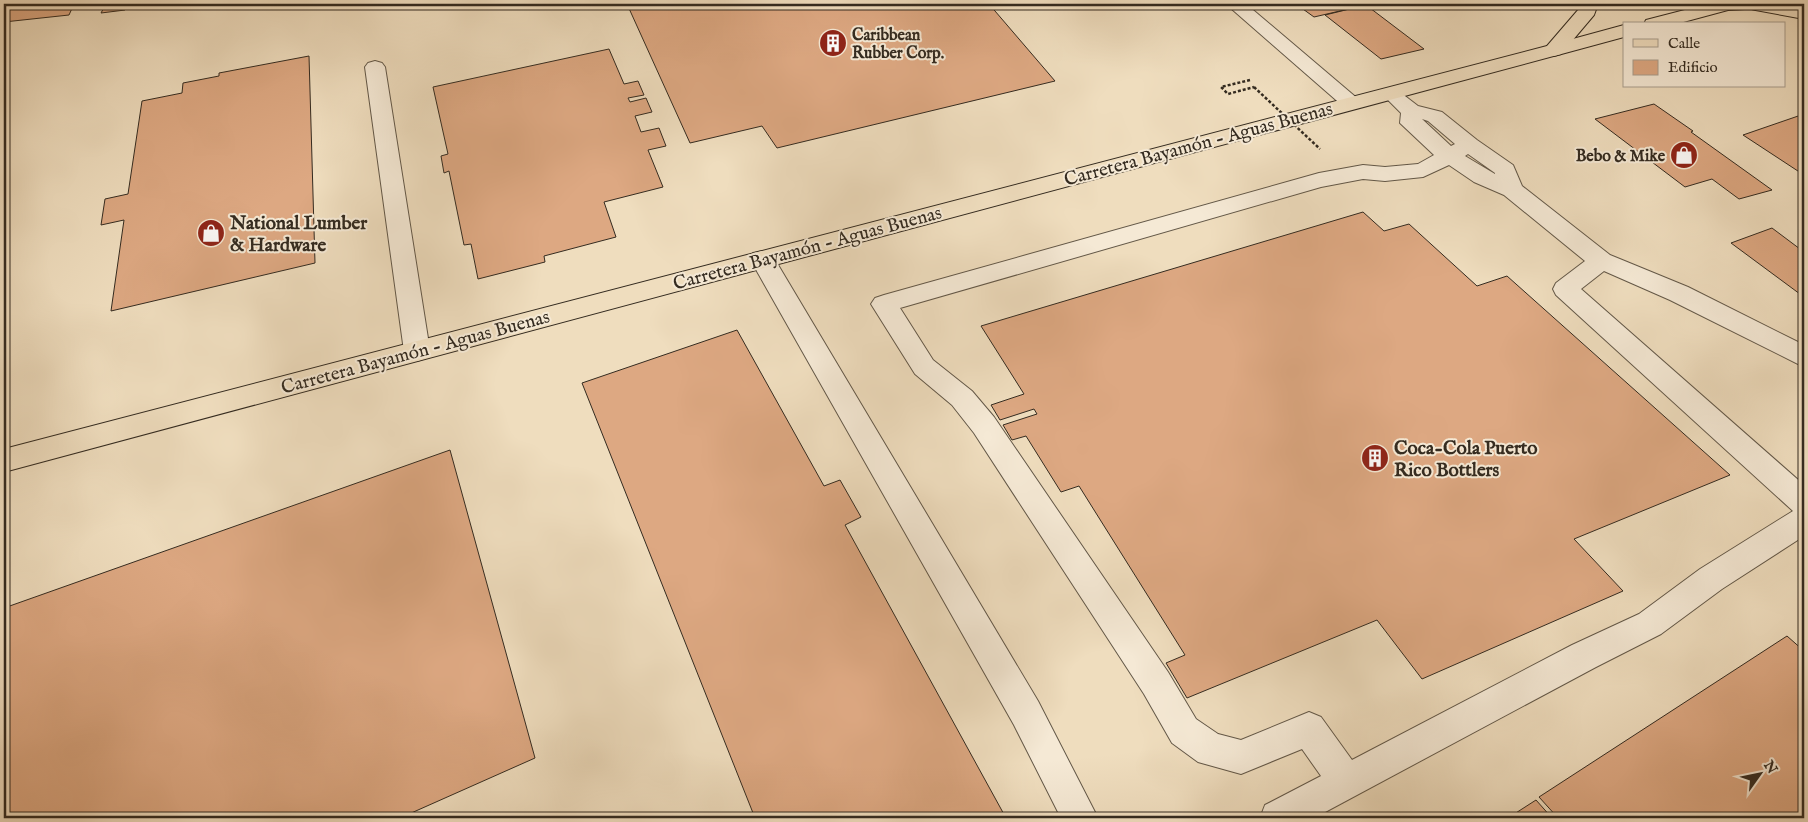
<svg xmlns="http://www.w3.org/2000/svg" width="1808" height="822" font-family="'IM FELL English',serif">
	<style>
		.building { fill: #dda882; stroke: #342b20 }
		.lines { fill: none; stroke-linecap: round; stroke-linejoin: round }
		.minor-casing { stroke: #635848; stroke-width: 2 }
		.major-casing { stroke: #342b20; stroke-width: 2 }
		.highway-casing { stroke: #342b20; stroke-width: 2 }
		.path { stroke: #342b20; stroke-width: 2.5; stroke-dasharray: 3 2; stroke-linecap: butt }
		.minor { fill: #f5e9d5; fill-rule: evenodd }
		.major { fill: #efddbe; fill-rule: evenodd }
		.highway { fill: #efddbe; fill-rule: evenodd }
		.path-bridge { stroke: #342b20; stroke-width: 2.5; stroke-dasharray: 3 2; stroke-linecap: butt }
		.labels { text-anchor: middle; stroke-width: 4; stroke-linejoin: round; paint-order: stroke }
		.far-poi-label { font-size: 16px; font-weight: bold; fill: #342b20; stroke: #f5e9d5; text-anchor: start }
		.street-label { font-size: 19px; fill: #342b20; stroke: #f5e9d5 }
		.poi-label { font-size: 19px; font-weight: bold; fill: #342b20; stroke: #f5e9d5; text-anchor: start }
	</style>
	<rect width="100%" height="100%" fill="#efddbe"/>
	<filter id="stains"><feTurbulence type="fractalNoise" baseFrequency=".004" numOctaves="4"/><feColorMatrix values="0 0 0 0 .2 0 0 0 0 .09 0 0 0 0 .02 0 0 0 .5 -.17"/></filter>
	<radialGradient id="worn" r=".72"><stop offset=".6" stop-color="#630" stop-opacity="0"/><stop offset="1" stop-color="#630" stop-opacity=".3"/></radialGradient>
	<path class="building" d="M 11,4 L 74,4 L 69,15 L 4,22 L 4,16 Z
		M 106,4 L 129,4 L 125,10 L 101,13 Z
		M 627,4 L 989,4 L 1055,81 L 777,148 L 762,126 L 690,143 Z
		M 1296,4 L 1370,4 L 1314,17 Z
		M 1366,5 L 1424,49 L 1381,59 L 1325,15 Z
		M 609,49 L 624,84 L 638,81 L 644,95 L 628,98 L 630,102 L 646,98 L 652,112 L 635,116 L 641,132 L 659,128 L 666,146 L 648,150 L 663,187 L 604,202 L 616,237 L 544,256 L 545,262 L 478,279 L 471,244 L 464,245 L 449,171 L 444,173 L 441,156 L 448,154 L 433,87 Z
		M 309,56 L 315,263 L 111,311 L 124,220 L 101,225 L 105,199 L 128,194 L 142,101 L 182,93 L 183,83 L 219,76 L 219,73 Z
		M 1654,104 L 1693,131 L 1691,132 L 1772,190 L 1739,199 L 1712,179 L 1685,187 L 1595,119 Z
		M 1804,114 L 1804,175 L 1743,135 Z
		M 1363,212 L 1384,231 L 1409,224 L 1477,286 L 1507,276 L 1730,475 L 1574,539 L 1623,591 L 1422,679 L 1377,620 L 1187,698 L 1166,663 L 1185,655 L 1079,486 L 1061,492 L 1026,436 L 1012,440 L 1003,425 L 1037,414 L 1034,409 L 1000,420 L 991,405 L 1024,394 L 981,326 Z
		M 1772,228 L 1804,252 L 1804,297 L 1731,243 Z
		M 737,330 L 824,486 L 840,480 L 861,517 L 845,525 L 1006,818 L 755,818 L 582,383 Z
		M 450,450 L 535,758 L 400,818 L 4,818 L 4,608 Z
		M 1787,636 L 1804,651 L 1804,818 L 1558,818 L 1539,797 Z
		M 1536,800 L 1552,818 L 1508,818 Z"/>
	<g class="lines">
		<g class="minor-casing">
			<path id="minor" d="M 1226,4 L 1246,4 L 1358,99 L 1361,103 L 1358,107 L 1351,109 L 1344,107 Z
				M 375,61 L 382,63 L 385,67 L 430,351 L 426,358 L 417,361 L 408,358 L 404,351 L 365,67 L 368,63 Z
				M 1398,94 L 1405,96 L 1418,106 L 1442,112 L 1477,140 L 1513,165 L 1522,186 L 1610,255 L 1688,287 L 1804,345 L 1804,367 L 1670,300 L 1604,271 L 1581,289 L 1804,485 L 1804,536 L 1722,589 L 1661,634 L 1596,667 L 1314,818 L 1260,818 L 1265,805 L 1321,776 L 1302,749 L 1241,774 L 1198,762 L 1172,743 L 1144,694 L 974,433 L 952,405 L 915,374 L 871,304 L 875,298 L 884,295 L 1319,173 L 1363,165 L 1385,167 L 1418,164 L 1434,155 L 1400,123 L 1401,113 L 1388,100 L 1391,96 ZM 1422,119 L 1428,121 L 1455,144 L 1451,146 ZM 1468,154 L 1495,173 L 1495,174 L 1465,156 ZM 1449,165 L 1474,182 L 1504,195 L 1585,261 L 1556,283 L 1553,289 L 1556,295 L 1793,511 L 1700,569 L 1639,614 L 1572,645 L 1352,760 L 1321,717 L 1309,712 L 1241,740 L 1218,734 L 1196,719 L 1168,672 L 994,417 L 972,391 L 933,360 L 900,308 L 1321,187 L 1363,179 L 1385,181 L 1423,177 Z
				M 762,251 L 771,253 L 1038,701 L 1098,818 L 1061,818 L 1014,725 L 750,259 L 753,253 Z"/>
		</g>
		<g class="major-casing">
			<path id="major" d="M 1580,4 L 1598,4 L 1594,15 L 1561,54 L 4,472 L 4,449 L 1547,46 L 1578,10 Z"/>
		</g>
		<g class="highway-casing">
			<path id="highway" d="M 1708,4 L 1783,4 L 1804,7 L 1804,19 L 1750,9 L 1728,10 L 1676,24 L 1644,24 L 1646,20 Z
				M 1624,25 L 1624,37 L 1554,56 L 1547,54 L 1544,50 L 1547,46 Z"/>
		</g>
		<path class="path" d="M 1250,80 L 1221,87 L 1228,94 L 1254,87"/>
		<use href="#minor" class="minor"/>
		<use href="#major" class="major"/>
		<use href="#highway" class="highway"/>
		<path class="path-bridge" d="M 1254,87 L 1320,149"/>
	</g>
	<defs>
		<g id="building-disc" transform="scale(1.4375)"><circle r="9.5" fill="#8f2418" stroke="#f5e9d5"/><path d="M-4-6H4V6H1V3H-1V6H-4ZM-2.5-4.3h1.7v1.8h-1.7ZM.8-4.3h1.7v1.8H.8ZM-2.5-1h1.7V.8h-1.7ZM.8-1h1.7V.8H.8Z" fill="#fff"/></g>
		<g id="shop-disc" transform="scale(1.4375)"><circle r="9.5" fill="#8f2418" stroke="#f5e9d5"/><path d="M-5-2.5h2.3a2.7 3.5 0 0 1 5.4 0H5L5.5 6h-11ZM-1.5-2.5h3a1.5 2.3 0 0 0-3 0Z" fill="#fff"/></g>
	</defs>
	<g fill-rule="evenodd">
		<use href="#building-disc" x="833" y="43"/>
		<use href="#shop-disc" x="1684" y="155"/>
		<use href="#shop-disc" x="211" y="233"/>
		<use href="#building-disc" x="1375" y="458"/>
	</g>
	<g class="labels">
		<g class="far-poi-label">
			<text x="852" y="40">Caribbean<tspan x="852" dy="18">Rubber Corp.</tspan></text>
			<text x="1665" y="161" text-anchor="end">Bebo &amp; Mike</text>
		</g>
		<g class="street-label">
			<text transform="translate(1198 143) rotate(-15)" y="7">Carretera Bayamón - Aguas Buenas</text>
			<text transform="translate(807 247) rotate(-15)" y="7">Carretera Bayamón - Aguas Buenas</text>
			<text transform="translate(415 351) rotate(-15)" y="7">Carretera Bayamón - Aguas Buenas</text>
		</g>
		<g class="poi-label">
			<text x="230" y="229">National Lumber<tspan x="230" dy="22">&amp; Hardware</tspan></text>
			<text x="1394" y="454">Coca-Cola Puerto<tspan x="1394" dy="22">Rico Bottlers</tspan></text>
		</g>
	</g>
	<rect width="1808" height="822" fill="none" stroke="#efddbe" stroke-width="20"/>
	<rect x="5" y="5" width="1798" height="812" fill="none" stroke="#342b20" stroke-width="2.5"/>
	<rect x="10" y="10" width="1788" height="802" fill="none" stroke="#342b20"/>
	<rect x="1623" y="22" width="162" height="65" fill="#f5e9d5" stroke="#a89d8d"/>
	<rect x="1633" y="39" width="25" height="8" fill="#efddbe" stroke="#a89d8d"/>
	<text x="1668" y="48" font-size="15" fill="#342b20">Calle</text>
	<rect x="1633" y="60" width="25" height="15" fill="#dda882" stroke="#a89d8d"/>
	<text x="1668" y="72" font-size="15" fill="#342b20">Edificio</text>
	<g transform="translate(1760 774) rotate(57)" stroke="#f5e9d5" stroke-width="4" paint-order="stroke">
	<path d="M0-4L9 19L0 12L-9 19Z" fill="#342b20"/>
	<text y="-8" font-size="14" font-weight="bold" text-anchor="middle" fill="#342b20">N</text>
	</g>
	<rect width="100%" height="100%" filter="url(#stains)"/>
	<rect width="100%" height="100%" fill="url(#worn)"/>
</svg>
